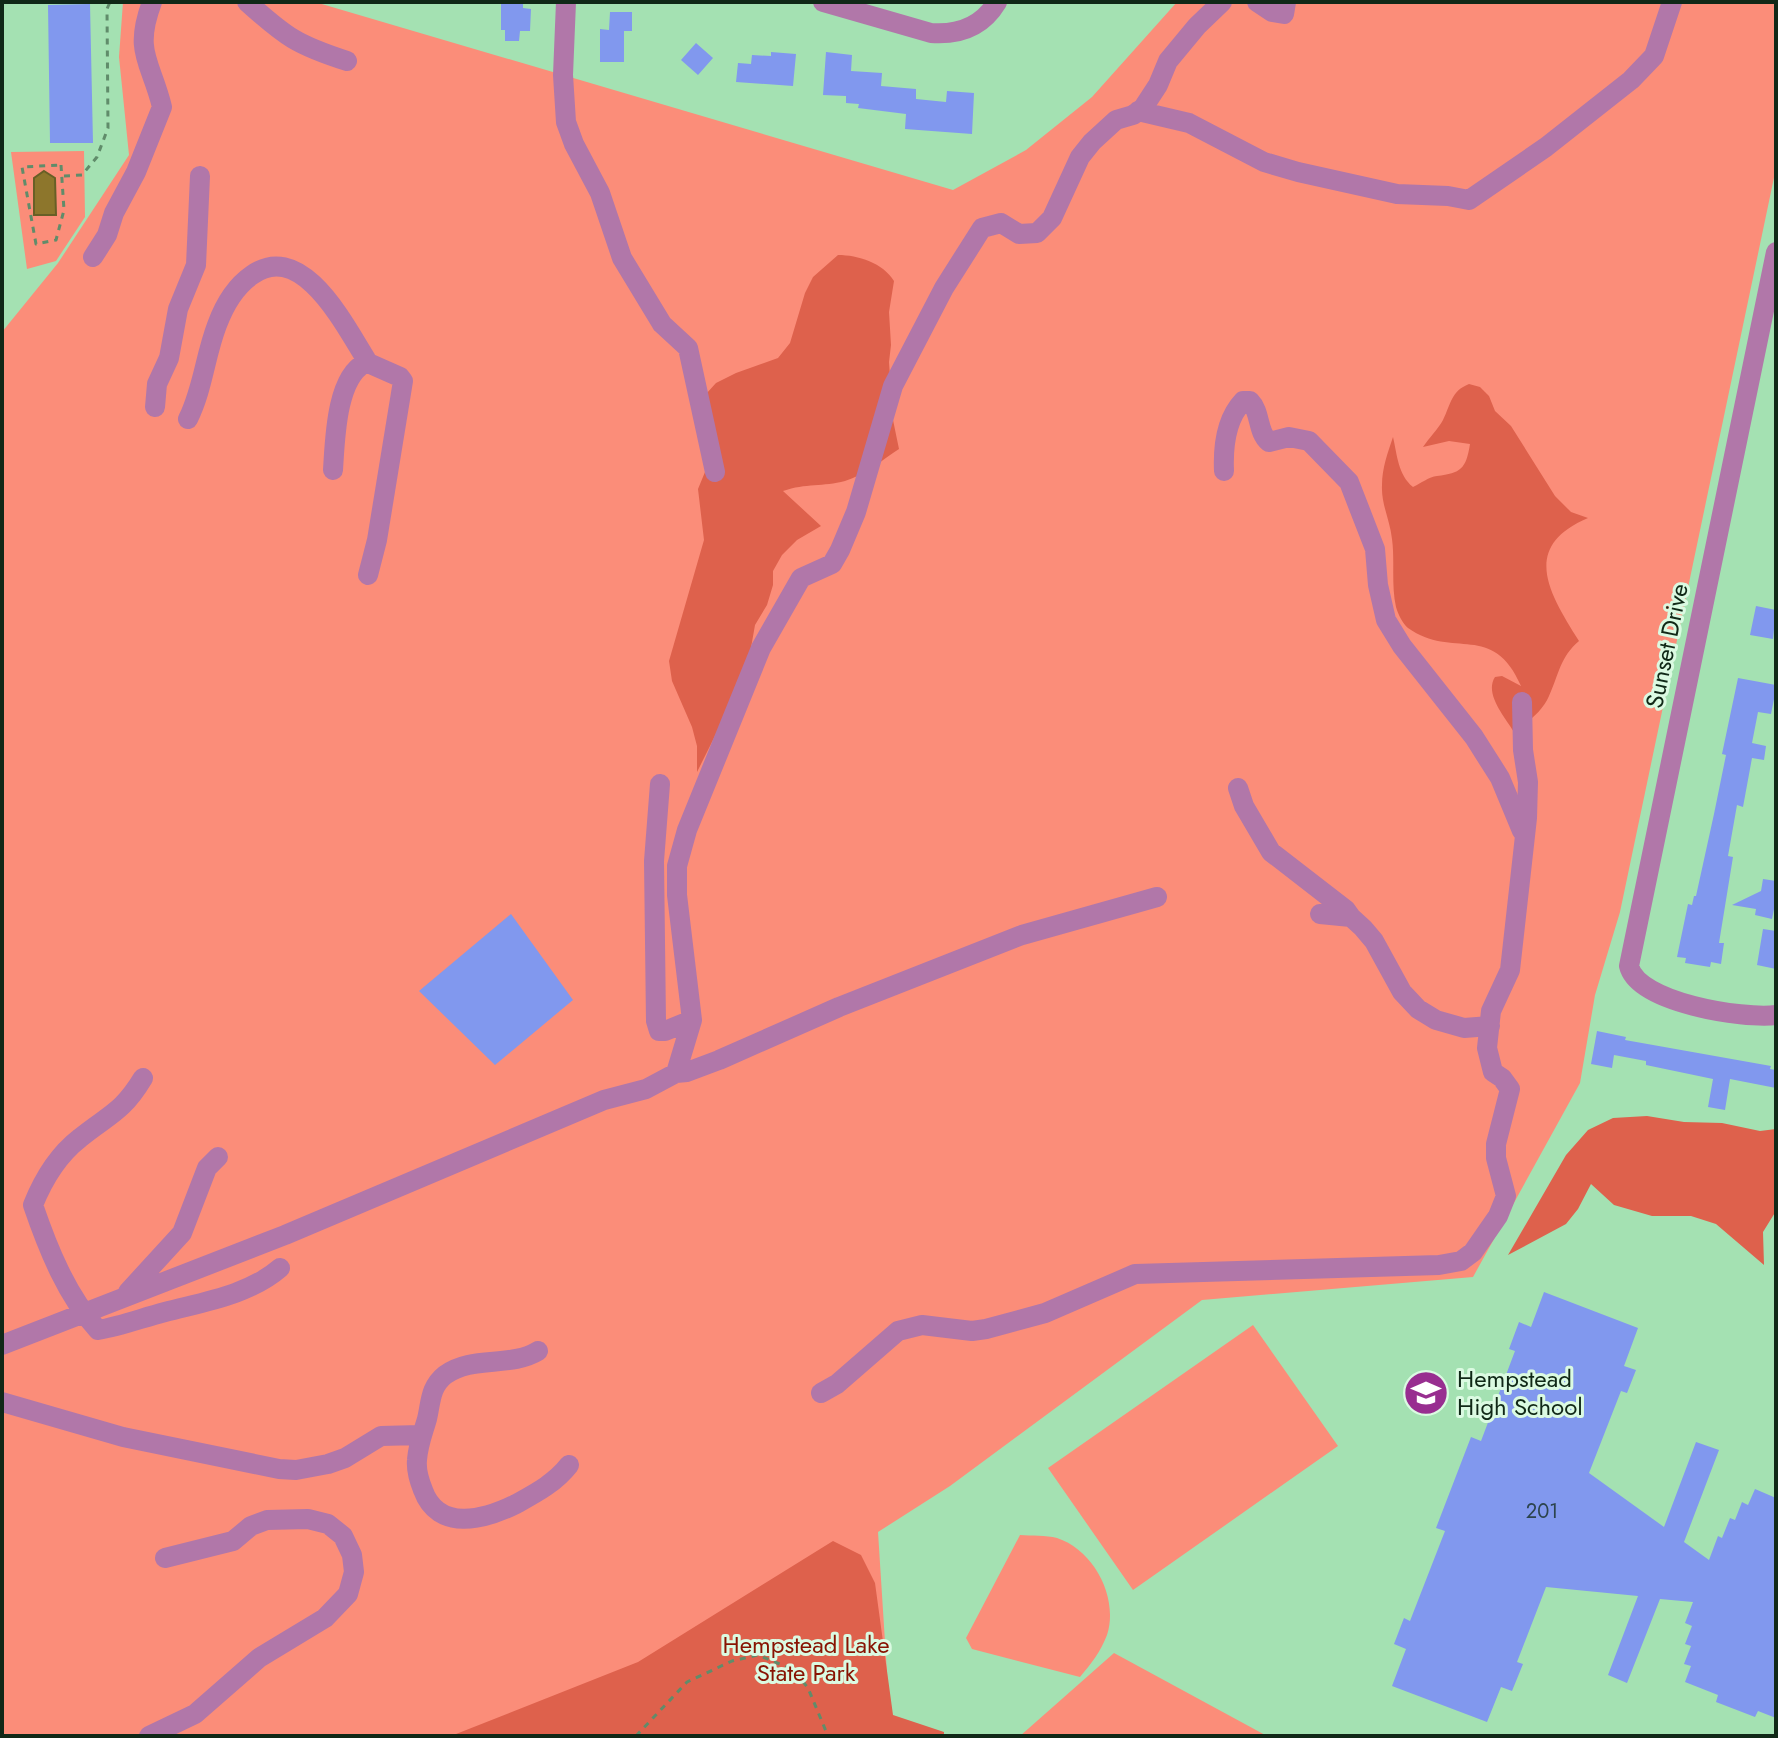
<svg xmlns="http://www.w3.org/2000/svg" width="1778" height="1738" font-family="Jost,sans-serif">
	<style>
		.green { fill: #fb8d79 }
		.forest { fill: #de614c }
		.water { fill: #8d762c; stroke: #685f26; stroke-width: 2 }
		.building { fill: #8198ee }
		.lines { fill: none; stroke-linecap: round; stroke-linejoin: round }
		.path { stroke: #608c6a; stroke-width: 3; stroke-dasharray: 6 6; stroke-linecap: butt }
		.minor { stroke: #b177a9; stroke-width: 20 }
		.labels { text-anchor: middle; stroke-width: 6; stroke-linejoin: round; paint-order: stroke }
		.number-label { font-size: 20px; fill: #2c444d }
		.street-label { font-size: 24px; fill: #102817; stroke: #dbfae2 }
		.poi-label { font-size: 24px; fill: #102817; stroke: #dbfae2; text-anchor: start }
		.park-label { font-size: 24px; fill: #881302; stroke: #dbfae2 }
	</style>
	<rect width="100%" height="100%" fill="#a4e1b2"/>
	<path class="green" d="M 123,2 L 315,2 L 953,190 L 1026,150 L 1092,97 L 1177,2 L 1776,2 L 1776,168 L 1620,912 L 1595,995 L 1580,1083 L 1473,1277 L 1202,1300 L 950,1486 L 878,1532 L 891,1736 L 2,1736 L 2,332 L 58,263 L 129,155 L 119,57 Z
		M 84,151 L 85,217 L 56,261 L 27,269 L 11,152 Z
		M 1253,1325 L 1338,1446 L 1133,1590 L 1048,1468 Z
		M 1020,1535 C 1031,1536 1046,1535 1057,1538 C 1094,1550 1119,1598 1107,1635 C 1101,1651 1091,1664 1080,1677 L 972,1649 L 966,1638 Z
		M 1114,1653 L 1267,1736 L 1020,1736 Z"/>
	<path class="forest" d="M 838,255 C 858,255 883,263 894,281 L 889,312 L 891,345 L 889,362 L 893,420 L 899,449 C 882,460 865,475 845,481 C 823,487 806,483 783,491 L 821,526 L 797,540 L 782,555 L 773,571 L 773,585 L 767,605 L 755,625 L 749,659 L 726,714 L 697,772 L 697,746 L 692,727 L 672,681 L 669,661 L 704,540 L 698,489 L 705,472 L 706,394 L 716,383 L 736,373 L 778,358 L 790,343 L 805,293 L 813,277 Z
		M 1469,384 L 1480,387 L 1489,396 L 1495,411 L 1511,426 L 1555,496 L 1571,512 L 1588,518 C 1520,547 1549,593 1579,641 C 1560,657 1559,674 1549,696 C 1542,712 1528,722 1514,732 C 1505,717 1484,694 1495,677 L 1502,676 L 1521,686 C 1493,621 1453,660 1408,628 C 1403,624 1398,614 1396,607 C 1391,585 1395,561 1392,539 C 1390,520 1381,504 1382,485 C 1382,468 1388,452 1393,437 C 1397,454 1398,475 1413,487 C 1421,483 1429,477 1437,476 C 1461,473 1466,469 1470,444 L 1449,441 L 1423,447 C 1429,438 1438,429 1443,420 C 1451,404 1451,391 1469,384 Z
		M 1647,1116 L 1684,1122 L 1722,1123 L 1760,1131 L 1776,1129 L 1776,1211 L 1763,1232 L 1764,1265 L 1716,1224 L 1691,1216 L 1652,1216 L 1614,1205 L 1591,1184 L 1578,1209 L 1566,1224 L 1508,1255 L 1566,1155 L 1588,1130 L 1613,1118 Z
		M 833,1541 L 861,1555 L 875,1583 L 893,1715 L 944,1732 L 944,1736 L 451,1736 L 638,1662 Z"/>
	<path class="water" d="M 44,171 L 55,178 L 56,215 L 34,215 L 34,178 Z"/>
	<path class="building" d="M 501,2 L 523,2 L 523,8 L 531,9 L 530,31 L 520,31 L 519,41 L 505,41 L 505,30 L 501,30 Z
		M 90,4 L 93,143 L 50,143 L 48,5 Z
		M 610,12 L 632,12 L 632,31 L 624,31 L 624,62 L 600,62 L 600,29 L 609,30 Z
		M 696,43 L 713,58 L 698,75 L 681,60 Z
		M 771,52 L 796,54 L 793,86 L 736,82 L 738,63 L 751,64 L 752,55 L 771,56 Z
		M 826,52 L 852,55 L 851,71 L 882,73 L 881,86 L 916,89 L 916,99 L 946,102 L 947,91 L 974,93 L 972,134 L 905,129 L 906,114 L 858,108 L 859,104 L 846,103 L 846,96 L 823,95 Z
		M 1756,606 L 1776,610 L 1773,639 L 1750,635 Z
		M 1738,678 L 1776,685 L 1776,689 L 1771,714 L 1758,712 L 1752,743 L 1766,746 L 1764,760 L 1752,758 L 1743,807 L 1737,805 L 1728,856 L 1733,857 L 1719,943 L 1724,943 L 1721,964 L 1711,962 L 1710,967 L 1685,963 L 1686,958 L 1677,957 L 1688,904 L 1692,905 L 1694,896 L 1696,896 L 1714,814 L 1726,755 L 1722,754 Z
		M 1763,879 L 1776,881 L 1776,899 L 1772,919 L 1755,915 L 1756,909 L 1732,905 L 1761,891 Z
		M 511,914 L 573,1000 L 495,1065 L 419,991 Z
		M 1763,929 L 1776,931 L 1776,969 L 1757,965 Z
		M 1597,1031 L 1626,1037 L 1625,1040 L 1771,1066 L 1770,1069 L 1776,1070 L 1776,1088 L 1730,1079 L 1725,1110 L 1708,1107 L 1713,1079 L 1646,1065 L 1646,1061 L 1614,1055 L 1612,1068 L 1591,1064 Z
		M 1544,1292 L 1638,1328 L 1624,1366 L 1636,1370 L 1627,1393 L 1621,1391 L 1589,1473 L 1664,1527 L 1696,1442 L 1719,1450 L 1684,1542 L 1709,1560 L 1718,1536 L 1722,1538 L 1730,1518 L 1735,1520 L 1742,1502 L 1748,1505 L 1755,1489 L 1776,1498 L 1776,1718 L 1758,1711 L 1755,1717 L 1716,1702 L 1718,1695 L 1685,1682 L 1691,1666 L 1684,1664 L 1691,1646 L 1685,1644 L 1692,1626 L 1685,1623 L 1693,1602 L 1660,1599 L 1627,1683 L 1608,1675 L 1638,1596 L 1546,1587 L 1517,1662 L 1523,1664 L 1512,1691 L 1501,1687 L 1487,1722 L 1392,1686 L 1406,1649 L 1394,1644 L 1404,1618 L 1410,1621 L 1445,1531 L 1436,1528 L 1471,1437 L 1481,1441 L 1515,1351 L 1509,1349 L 1519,1322 L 1531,1327 Z"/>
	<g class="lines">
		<path class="path" d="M 61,165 L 64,210 L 56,240 L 36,244 L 22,167 Z
			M 64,176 L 82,175 L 97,157 L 108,128 L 107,9 L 110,2
			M 636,1736 L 687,1682 L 732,1661 L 758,1655 L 794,1670 L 808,1688 L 828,1736"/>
		<path class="minor" d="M 247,2 C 286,37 297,45 347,61
			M 566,2 L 563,75 L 566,122 L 574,144 L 600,193 L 622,258 L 662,324 L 688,348 L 715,472
			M 823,2 L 931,33 C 958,35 982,27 997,2
			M 1257,2 L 1272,12 L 1284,14 L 1286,2
			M 1138,111 L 1189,123 L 1264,162 L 1298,172 L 1397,194 L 1448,196 L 1469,200 L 1546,147 L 1631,80 L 1654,56 L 1672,2
			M 1776,252 L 1629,966 C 1638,1003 1743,1019 1776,1015
			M 93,257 L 107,235 L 114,213 L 136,172 L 162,107 C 151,61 133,53 152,2
			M 366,362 L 400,377 L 403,381 L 377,540 L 368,575
			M 155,407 L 157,384 L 169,358 L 178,309 L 196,265 L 200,176
			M 188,419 C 203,389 205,356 217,325 C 224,306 236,286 252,275 C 302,239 345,326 366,359 L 365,363 C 336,378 335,440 333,470
			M 1224,471 C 1223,448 1226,419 1243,401 L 1250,401 C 1261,412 1257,432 1269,442 L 1289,437 L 1309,441 L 1349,482 L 1375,549 L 1378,585 L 1386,620 L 1402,646 L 1474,737 L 1500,778 L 1522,831
			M 660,784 L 654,861 L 656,1021 L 659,1031 L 665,1031 L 692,1020
			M 1238,788 L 1244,806 L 1271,852 L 1346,910 L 1351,917
			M 1320,914 L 1351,917 L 1363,928 L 1374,941 L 1402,992 L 1418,1009 L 1436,1020 L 1464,1028 L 1490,1026
			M 676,1073 L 692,1020 L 677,895 L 677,866 L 687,830 L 761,648 L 801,578 L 832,564 L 840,550 L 856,512 L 893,386 L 944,288 L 982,228 L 1001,223 L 1019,234 L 1037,233 L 1052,218 L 1080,157 L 1092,142 L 1116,120 L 1133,115 L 1143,108 L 1158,85 L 1168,61 L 1197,26 L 1222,2
			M 143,1078 C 122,1113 108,1115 80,1138 C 58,1155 43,1180 33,1205 C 48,1249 67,1296 98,1330 C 121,1326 142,1318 165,1312 C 203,1302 249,1295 280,1268
			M 128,1292 L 182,1233 L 207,1168 L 218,1157
			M 2,1345 L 285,1235 L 604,1100 L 646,1089 L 676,1073 L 687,1072 L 719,1060 L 839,1007 L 1022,935 L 1157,897
			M 538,1351 C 510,1368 472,1355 445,1375 C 430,1387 431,1402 427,1419 C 423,1433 418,1445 417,1460 C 416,1470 419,1480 423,1490 C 438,1532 484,1520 516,1504 C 536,1493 555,1483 569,1465
			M 821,1393 L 837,1384 L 898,1331 L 922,1325 L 972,1331 L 986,1329 L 1045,1313 L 1135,1274 L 1439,1265 L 1461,1261 L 1473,1252 L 1498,1216 L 1506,1196 L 1496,1158 L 1496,1144 L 1510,1089 L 1502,1078 L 1493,1072 L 1487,1048 L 1491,1011 L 1510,970 L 1527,818 L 1528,782 L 1523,750 L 1522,702
			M 2,1402 L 123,1437 L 279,1469 L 296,1470 L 328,1464 L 345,1458 L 381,1436 L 420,1435
			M 149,1736 L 195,1714 L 259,1658 L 325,1618 L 348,1594 L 354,1572 L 352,1555 L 343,1536 L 328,1524 L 308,1519 L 267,1520 L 251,1526 L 233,1541 L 165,1558"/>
	</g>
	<defs>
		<g id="school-disc" transform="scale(2.3)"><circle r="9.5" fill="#982e90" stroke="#dbfae2"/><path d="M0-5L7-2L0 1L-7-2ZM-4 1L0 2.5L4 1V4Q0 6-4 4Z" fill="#fff"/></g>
	</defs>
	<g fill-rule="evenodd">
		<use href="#school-disc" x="1426" y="1393"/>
	</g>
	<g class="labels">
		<g class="number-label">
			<text x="1542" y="1518">201</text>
		</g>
		<g class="street-label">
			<text transform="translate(1667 646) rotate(-78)" y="8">Sunset Drive</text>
		</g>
		<g class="poi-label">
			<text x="1457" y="1387">Hempstead<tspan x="1457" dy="28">High School</tspan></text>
		</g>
		<g class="park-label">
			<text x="806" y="1653">Hempstead Lake<tspan x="806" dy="28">State Park</tspan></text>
		</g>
	</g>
	<rect width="1778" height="1738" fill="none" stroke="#102817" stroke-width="8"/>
</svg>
